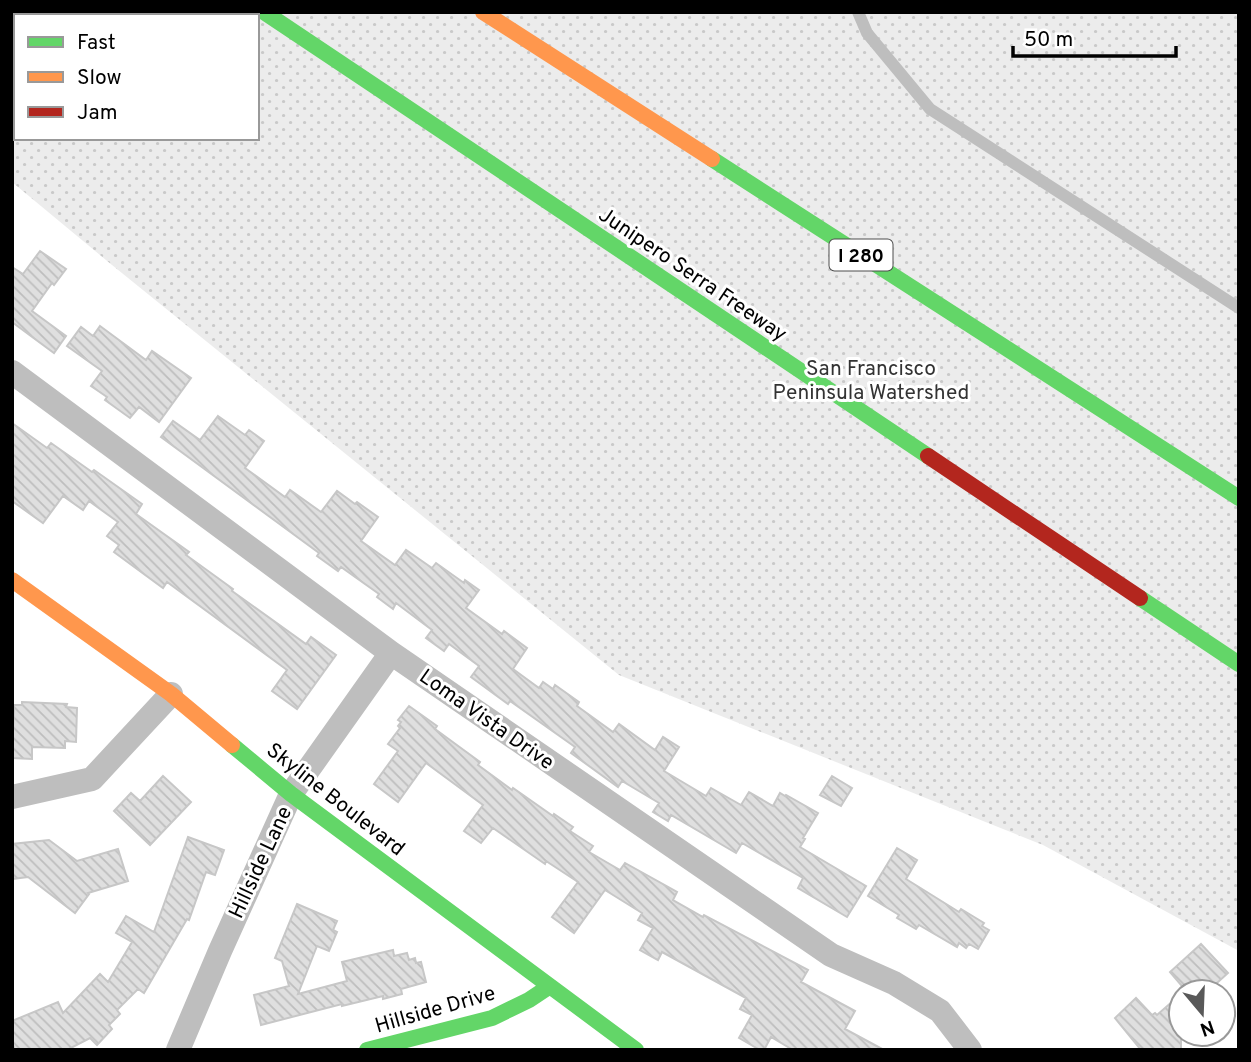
<svg xmlns="http://www.w3.org/2000/svg" width="1251" height="1062" font-family="Overpass,sans-serif">
	<style>
		.park { fill: url(#park-dots); fill-rule: evenodd }
		.building { fill: url(#building-back-hatch); stroke: #c7c7c7; stroke-width: 2 }
		.lines { fill: none; stroke-linecap: round; stroke-linejoin: round }
		.lane { stroke: #bebebe; stroke-width: 12 }
		.street { stroke: #bebebe; stroke-width: 24 }
		.fast { stroke: #63d668; stroke-width: 16 }
		.slow { stroke: #ff974d; stroke-width: 16 }
		.jam { stroke: #b3261e; stroke-width: 16 }
		.labels { text-anchor: middle; stroke-width: 6; stroke-linejoin: round; paint-order: stroke }
		.shield { fill: #fff; stroke: #4c4c4c; stroke-width: 2 }
		.shield-label { font-size: 19px; font-weight: bold; fill: #000 }
		.street-label { font-size: 21px; fill: #000; stroke: #fff }
		.park-label { font-size: 21px; fill: #333; stroke: #fff }
	</style>
	<defs>
		<pattern id="park-dots" width="8" height="8" patternUnits="userSpaceOnUse" patternTransform="scale(1.75)"><rect width="8" height="8" fill="#ececec"/><path d="M2 2h.1M6 6h.1" fill="none" stroke="#c9c9c9" stroke-width="1.8" stroke-linecap="round"/></pattern>
		<pattern id="building-back-hatch" width="6" height="6" patternUnits="userSpaceOnUse" patternTransform="scale(1.75)"><rect width="6" height="6" fill="#dfdfdf"/><path d="M-1 5l2 2M0 0l6 6M5-1l2 2" fill="none" stroke="#bebebe"/></pattern>
	</defs>
	<rect width="100%" height="100%" fill="#fff"/>
	<path class="park" d="M 12,12 L 1239,12 L 1239,951 L 1043,845 L 619,675 L 112,265 L 12,182 ZM 16,16 L 257,16 L 257,138 L 16,138 Z"/>
	<path class="building" d="M 40,251 L 66,269 L 54,285 L 52,283 L 32,311 L 66,336 L 54,353 L 12,322 L 12,267 L 23,274 Z
		M 100,326 L 146,360 L 152,351 L 191,378 L 159,422 L 139,407 L 130,418 L 105,400 L 107,397 L 91,386 L 102,371 L 67,346 L 81,327 L 93,336 Z
		M 218,416 L 245,435 L 249,430 L 264,441 L 245,468 L 285,497 L 290,490 L 321,512 L 337,491 L 355,504 L 357,502 L 378,517 L 361,541 L 395,565 L 406,550 L 432,568 L 436,563 L 464,583 L 465,580 L 479,590 L 466,608 L 502,634 L 504,631 L 527,648 L 513,669 L 539,688 L 543,682 L 553,689 L 555,685 L 579,702 L 577,706 L 613,732 L 619,724 L 655,750 L 663,737 L 679,747 L 664,771 L 706,796 L 711,788 L 741,805 L 749,792 L 773,806 L 780,793 L 785,796 L 786,795 L 818,813 L 803,838 L 805,839 L 800,847 L 866,886 L 847,917 L 798,888 L 803,878 L 742,843 L 736,853 L 671,815 L 668,821 L 653,812 L 659,803 L 622,781 L 618,787 L 571,753 L 575,747 L 510,701 L 508,704 L 471,677 L 479,666 L 449,644 L 444,651 L 426,638 L 432,630 L 396,603 L 393,609 L 377,597 L 379,594 L 341,567 L 338,571 L 317,556 L 319,553 L 161,437 L 173,421 L 200,440 Z
		M 12,423 L 47,448 L 51,443 L 92,472 L 94,470 L 142,504 L 136,514 L 189,552 L 186,555 L 233,589 L 232,591 L 306,644 L 311,637 L 336,655 L 297,709 L 272,691 L 287,670 L 167,582 L 163,588 L 114,552 L 119,545 L 107,536 L 118,522 L 89,501 L 83,510 L 63,496 L 43,523 L 12,501 Z
		M 22,702 L 67,704 L 66,707 L 77,708 L 76,742 L 65,741 L 65,748 L 32,747 L 32,759 L 12,758 L 14,705 L 22,705 Z
		M 409,706 L 437,726 L 435,729 L 480,762 L 478,765 L 512,790 L 513,788 L 553,816 L 554,814 L 573,827 L 570,831 L 593,846 L 589,852 L 620,870 L 625,863 L 677,892 L 673,900 L 703,917 L 704,915 L 808,970 L 801,982 L 855,1011 L 845,1029 L 884,1050 L 793,1050 L 771,1037 L 764,1050 L 760,1050 L 739,1038 L 752,1015 L 740,1009 L 746,998 L 662,952 L 658,960 L 640,950 L 653,928 L 638,920 L 642,913 L 605,890 L 574,933 L 552,917 L 578,882 L 546,861 L 545,864 L 493,828 L 481,843 L 464,831 L 483,805 L 426,763 L 398,802 L 374,784 L 398,751 L 388,744 L 400,728 L 398,726 L 401,722 L 398,720 Z
		M 163,776 L 191,802 L 150,845 L 114,811 L 131,793 L 140,801 Z
		M 832,776 L 852,788 L 841,806 L 820,795 Z
		M 188,837 L 224,850 L 215,875 L 206,872 L 189,920 L 187,919 L 144,993 L 138,989 L 117,1010 L 120,1014 L 109,1025 L 112,1029 L 97,1045 L 90,1038 L 67,1050 L 15,1050 L 12,1042 L 12,1021 L 58,1002 L 63,1013 L 100,974 L 108,982 L 132,942 L 116,933 L 126,916 L 154,932 Z
		M 49,840 L 77,861 L 118,849 L 128,881 L 88,893 L 89,894 L 75,913 L 28,877 L 12,879 L 12,844 Z
		M 897,848 L 917,860 L 906,879 L 959,912 L 961,909 L 984,923 L 982,926 L 989,930 L 978,949 L 969,944 L 966,948 L 959,943 L 957,947 L 919,925 L 916,929 L 897,918 L 899,915 L 868,896 Z
		M 297,904 L 337,921 L 333,930 L 337,932 L 329,951 L 317,946 L 298,994 L 347,981 L 342,962 L 393,950 L 394,956 L 407,953 L 409,960 L 415,958 L 416,963 L 421,962 L 426,982 L 401,989 L 402,994 L 383,999 L 383,996 L 342,1006 L 342,1004 L 261,1025 L 254,995 L 289,986 L 282,961 L 275,958 Z
		M 1201,944 L 1228,973 L 1207,992 L 1187,992 L 1170,972 Z
		M 1181,994 L 1181,1050 L 1141,1050 L 1115,1018 L 1136,998 L 1152,1015 L 1155,1013 L 1157,1015 Z"/>
	<g class="lines">
		<path class="lane" d="M 858,12 L 867,33 L 930,109 L 1239,308"/>
		<path class="street" d="M 12,372 L 391,653 L 831,955 L 894,983 L 940,1011 L 970,1050
			M 12,797 L 92,779 L 171,694
			M 178,1050 L 220,951 L 291,794 L 391,653"/>
		<path class="fast" d="M 264,12 L 928,456
			M 712,159 L 1239,498
			M 1140,598 L 1239,664
			M 232,745 L 291,794 L 636,1050
			M 367,1050 L 492,1018 L 529,1000 L 550,986"/>
		<path class="slow" d="M 483,12 L 712,159
			M 12,580 L 171,694 L 232,745"/>
		<path class="jam" d="M 928,456 L 1140,598"/>
	</g>
	<g class="labels">
		<rect class="shield" x="829.5" y="239.5" width="63" height="31" rx="5"/>
		<g class="shield-label">
			<text x="861" y="262">I 280</text>
		</g>
		<g class="street-label">
			<text transform="translate(693 274) rotate(34)" y="7">Junipero Serra Freeway</text>
			<text transform="translate(487 719) rotate(35)" y="7">Loma Vista Drive</text>
			<text transform="translate(336 799) rotate(38)" y="7">Skyline Boulevard</text>
			<text transform="translate(260 862) rotate(-65)" y="7">Hillside Lane</text>
			<text transform="translate(435 1009) rotate(-16)" y="7">Hillside Drive</text>
		</g>
		<g class="park-label">
			<text x="871" y="375">San Francisco<tspan x="871" dy="24">Peninsula Watershed</tspan></text>
		</g>
	</g>
	<rect width="1251" height="1062" fill="none" stroke="#000000" stroke-width="28"/>
	<rect x="14" y="14" width="245" height="126" fill="#ffffff" stroke="#999999" stroke-width="2"/>
	<rect x="28" y="37" width="35" height="10" fill="#63d668" stroke="#999999" stroke-width="2"/>
	<text x="77" y="49" font-size="21" fill="#000000">Fast</text>
	<rect x="28" y="72" width="35" height="10" fill="#ff974d" stroke="#999999" stroke-width="2"/>
	<text x="77" y="84" font-size="21" fill="#000000">Slow</text>
	<rect x="28" y="107" width="35" height="10" fill="#b3261e" stroke="#999999" stroke-width="2"/>
	<text x="77" y="119" font-size="21" fill="#000000">Jam</text>
	<g transform="translate(1202 1013) rotate(161)"><circle r="33" fill="#ffffff" stroke="#999999" stroke-width="2"/>
	<path d="M0-5L12 26L0 18L-12 26Z" fill="#595959"/>
	<text y="-10" font-size="19" font-weight="bold" text-anchor="middle" fill="#000000">N</text>
	</g>
	<path d="M1013 46v10h163v-10" fill="none" stroke="#000000" stroke-width="3.5"/>
	<text x="1024" y="46" font-size="21" fill="#000000" stroke="#ffffff" stroke-width="5" paint-order="stroke">50 m</text>
</svg>
